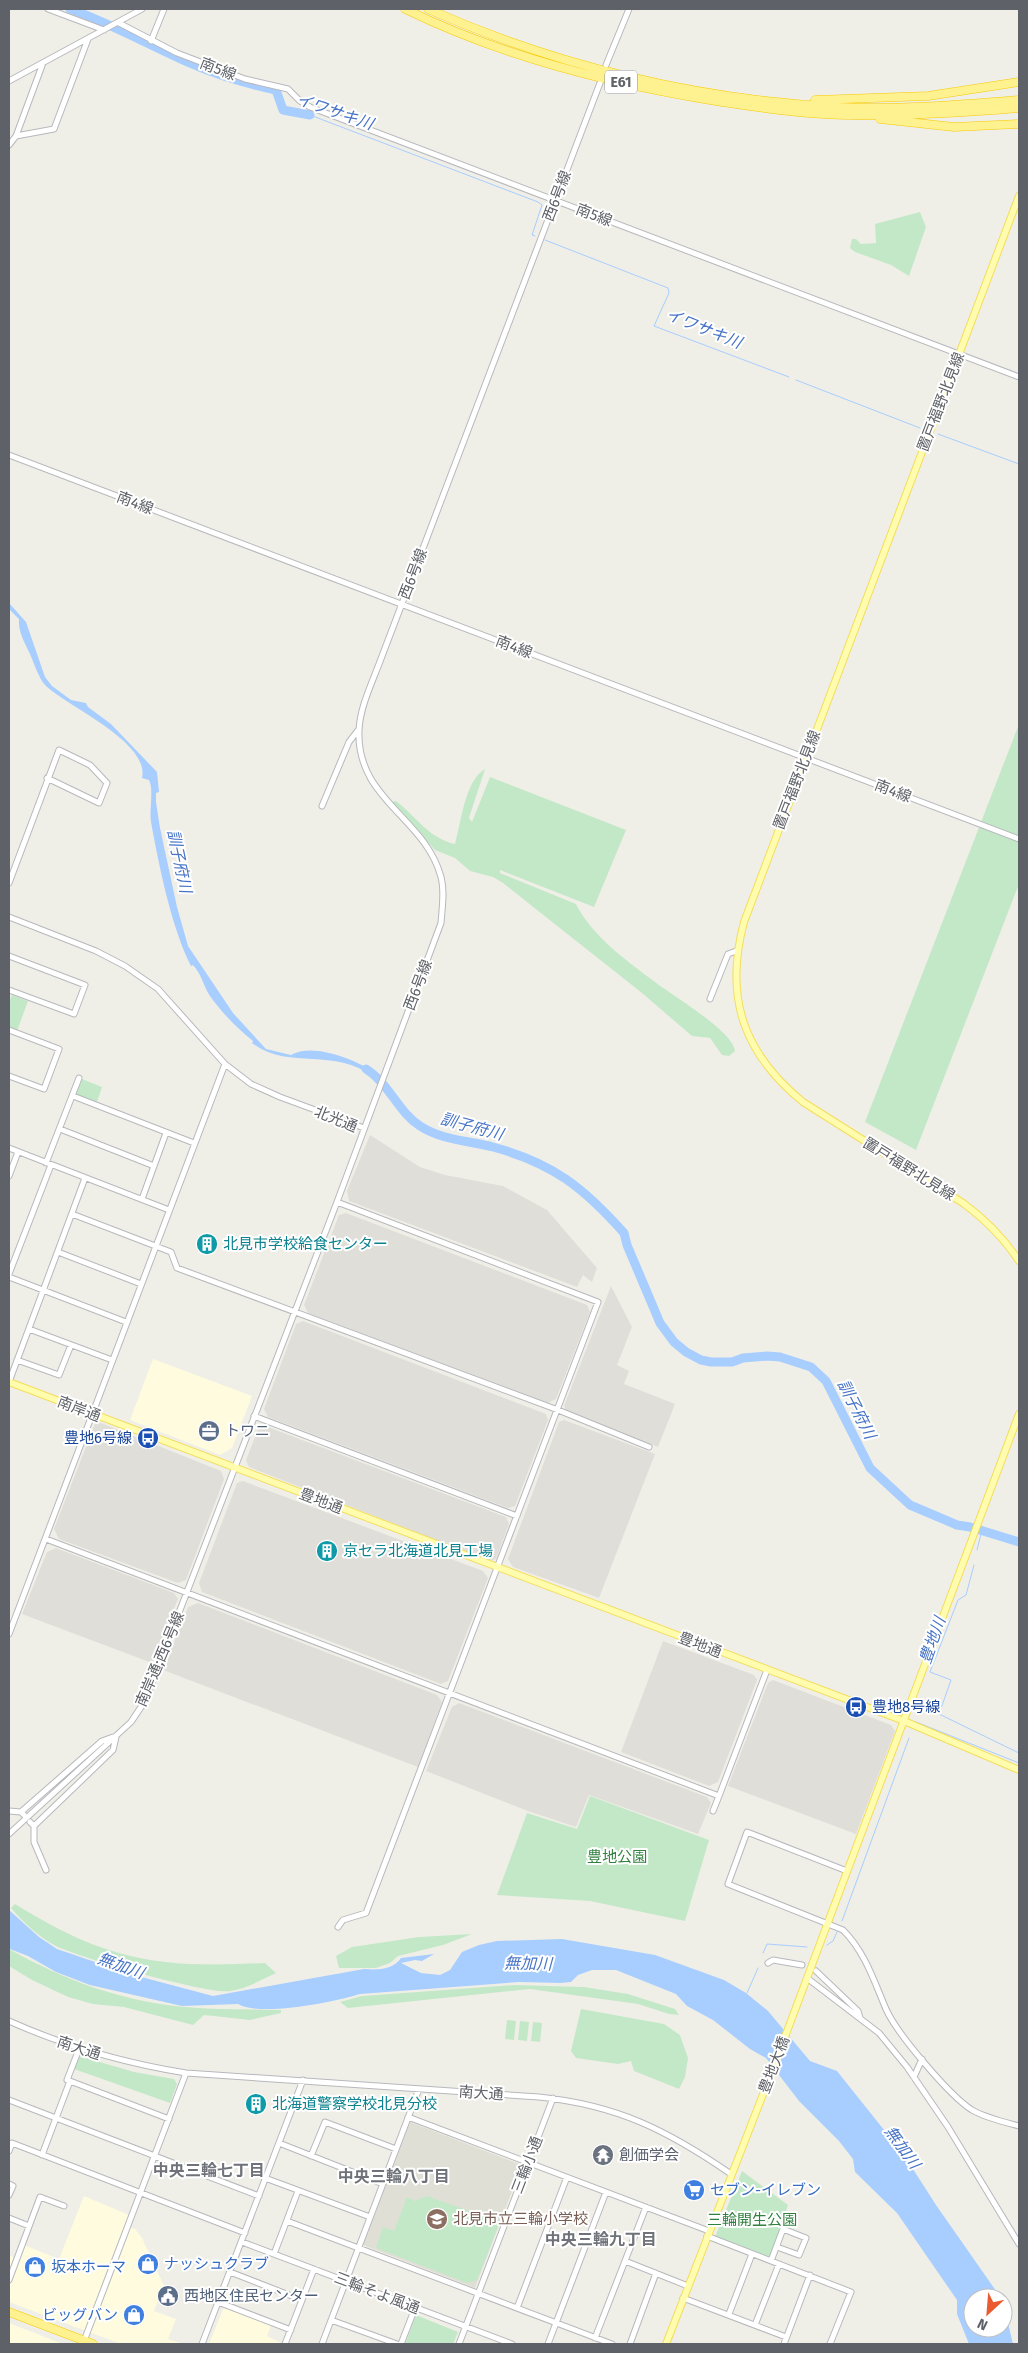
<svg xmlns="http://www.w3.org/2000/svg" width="1028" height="2353" font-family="'Fira Sans','Noto Sans JP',sans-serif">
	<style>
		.commercial { fill: #fefbde }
		.industrial { fill: #dfded9 }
		.education { fill: #e0dfd5 }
		.green { fill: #c3e8c8 }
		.water { fill: #a8cdff }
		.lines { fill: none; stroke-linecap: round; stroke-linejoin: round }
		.stream { stroke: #a8cdff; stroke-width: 1 }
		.river { stroke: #a8cdff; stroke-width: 9 }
		.minor-casing { stroke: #b7b8bd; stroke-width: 7 }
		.major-casing { stroke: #f3dd5d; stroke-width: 8 }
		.highway-casing { stroke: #f7ca00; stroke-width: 9 }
		.minor { stroke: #fff; stroke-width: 5 }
		.major { stroke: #fffdad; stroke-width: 6 }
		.highway { stroke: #fef190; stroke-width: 8 }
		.labels { text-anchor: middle; stroke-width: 4; stroke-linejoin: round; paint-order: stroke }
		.shield { fill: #fff; stroke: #8e9095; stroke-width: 1 }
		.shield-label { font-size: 14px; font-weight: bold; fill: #5e6167 }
		.street-label { font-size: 15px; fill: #5e6167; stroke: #fff }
		.culture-label { font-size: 15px; fill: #0d838f; stroke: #fff; text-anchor: start }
		.service-label { font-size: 15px; fill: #4e5e75; stroke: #fff; text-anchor: start }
		.transit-label { font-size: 15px; fill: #164399; stroke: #fff; text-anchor: end }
		.park-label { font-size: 15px; fill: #338141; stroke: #fff }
		.worship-label { font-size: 15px; fill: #5b616d; stroke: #fff; text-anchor: start }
		.shop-label { font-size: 15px; fill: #366cbe; stroke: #fff; text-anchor: start }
		.education-label { font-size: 15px; fill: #785e54; stroke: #fff; text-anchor: start }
		.water-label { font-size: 16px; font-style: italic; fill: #4774c6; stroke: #fff }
		.neighbourhood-label { font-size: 16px; font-weight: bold; fill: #6f7379; stroke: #fff }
	</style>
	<rect width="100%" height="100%" fill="#f0efe7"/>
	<path class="commercial" d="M 153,1359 L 252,1396 L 232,1448 L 220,1455 L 130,1420 Z
		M 84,2196 L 129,2215 L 125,2225 L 135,2229 L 142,2238 L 164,2286 L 154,2311 L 176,2319 L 168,2339 L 184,2344 L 121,2344 L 9,2302 L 9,2255 L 18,2260 L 24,2245 L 59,2259 Z
		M 224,2307 L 271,2325 L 267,2336 L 283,2344 L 209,2344 Z
		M 9,2323 L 63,2344 L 9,2344 Z"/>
	<path class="industrial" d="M 370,1135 L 420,1167 L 445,1175 L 503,1186 L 547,1210 L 597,1268 L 592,1282 L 583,1275 L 577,1287 L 349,1201 L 347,1191 Z
		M 346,1213 L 587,1305 L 590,1312 L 556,1399 L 548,1403 L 308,1313 L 304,1305 L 339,1215 Z
		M 611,1286 L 632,1327 L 617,1365 L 629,1371 L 624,1384 L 675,1404 L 658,1447 L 567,1412 L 564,1406 Z
		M 303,1321 L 546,1414 L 548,1420 L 515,1506 L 508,1508 L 268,1417 L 264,1409 L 296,1324 Z
		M 564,1420 L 655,1454 L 599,1598 L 513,1567 L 508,1559 L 559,1422 Z
		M 96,1421 L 221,1471 L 224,1479 L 186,1580 L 178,1583 L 59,1539 L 54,1529 Z
		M 265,1426 L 506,1517 L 509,1524 L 496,1559 L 490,1561 L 249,1467 L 246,1460 L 258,1429 Z
		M 243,1481 L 483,1571 L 488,1578 L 448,1681 L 441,1684 L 202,1592 L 199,1583 L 237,1483 Z
		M 56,1548 L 174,1593 L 178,1599 L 152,1663 L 22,1614 L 47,1552 Z
		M 198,1603 L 437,1695 L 442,1702 L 418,1767 L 163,1670 L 188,1607 Z
		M 663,1641 L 754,1675 L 757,1680 L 718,1782 L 709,1786 L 621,1752 Z
		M 773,1680 L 891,1725 L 895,1731 L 856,1834 L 728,1786 L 768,1683 Z
		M 459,1703 L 707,1797 L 711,1803 L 698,1834 L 589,1795 L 576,1827 L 528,1811 L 426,1771 L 452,1707 Z"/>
	<path class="education" d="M 410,2122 L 522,2165 L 475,2288 L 363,2245 Z"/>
	<path class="green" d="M 920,212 L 926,227 L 909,276 L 891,265 L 855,252 L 850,248 L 852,239 L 856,239 L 861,244 L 876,243 L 875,224 Z
		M 1019,724 L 1019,884 L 916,1150 L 865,1122 Z
		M 485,769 L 469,818 L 472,822 L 490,777 L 626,830 L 594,907 L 500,870 L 500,873 L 576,904 C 592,936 627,961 655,982 C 673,996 733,1031 735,1051 L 729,1056 L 722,1055 L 710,1038 L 692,1036 L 642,993 L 503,883 L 493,877 L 470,871 L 455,858 L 435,850 L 391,802 L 396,801 C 416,816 428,838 455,844 C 461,823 465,780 485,769 Z
		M 12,995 L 28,1001 L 17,1031 L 9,1028 L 9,1002 Z
		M 82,1079 L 102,1087 L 97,1102 L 76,1095 Z
		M 590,1796 L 709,1840 L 685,1921 L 590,1901 L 497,1895 L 527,1813 L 577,1829 Z
		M 15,1904 C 48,1924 82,1943 119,1953 C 166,1967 217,1965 265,1963 L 276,1973 C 261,1980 246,1989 230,1991 C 209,1995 76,1957 54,1945 C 38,1936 23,1922 11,1908 Z
		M 472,1934 L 443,1945 L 398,1956 L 390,1963 L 376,1968 L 339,1968 L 336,1956 L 352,1947 L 419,1937 Z
		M 9,1949 C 62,1979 123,2002 185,2007 C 217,2010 249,2009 281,2010 L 281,2013 L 250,2020 L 204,2015 L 193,2025 L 124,2007 L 93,2004 L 68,1997 L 32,1980 L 9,1966 Z
		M 515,1985 L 584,1987 L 628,1994 L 675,2009 L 679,2015 L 669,2014 L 638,2004 L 530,1989 L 348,2008 L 340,2002 L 362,1996 Z
		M 581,2009 L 664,2024 L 680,2035 L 688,2058 L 685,2077 L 679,2089 L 634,2071 L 631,2061 L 618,2064 L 576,2058 L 571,2051 Z
		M 507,2020 L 516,2021 L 514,2040 L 505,2039 Z
		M 520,2021 L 529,2022 L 527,2041 L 518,2040 Z
		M 533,2022 L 542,2023 L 540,2042 L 531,2041 Z
		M 79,2056 L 134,2072 L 174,2079 L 177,2084 L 170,2103 L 74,2069 Z
		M 742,2171 L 788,2205 L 770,2258 L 715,2237 Z
		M 427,2196 L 500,2222 L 477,2280 L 467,2283 L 376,2248 L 383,2227 L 394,2231 L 407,2197 L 415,2201 Z
		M 416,2315 L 458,2332 L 453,2344 L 405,2344 Z"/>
	<path class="water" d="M 9,603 L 26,622 L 45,677 L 52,686 L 71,700 L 86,703 L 88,707 L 111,724 L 157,772 L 159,792 L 156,793 L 156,802 L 160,828 L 177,907 L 188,946 L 233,1013 L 266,1049 L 291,1055 C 313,1042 356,1060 376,1073 L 374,1077 C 333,1046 289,1071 252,1043 L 253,1041 C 237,1028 222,1013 210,996 C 203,985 202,975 193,965 L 191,966 C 171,926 159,866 151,822 C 149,810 154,789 149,780 L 142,778 C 150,742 68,707 46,686 C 38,678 34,662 29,652 C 24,641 18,631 19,619 L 9,609 Z
		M 9,1910 L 39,1937 L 57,1949 L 130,1974 L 213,1996 L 364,1969 C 377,1970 393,1970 401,1958 L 434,1954 L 422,1961 L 415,1960 L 401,1963 L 421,1973 L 440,1975 L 450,1970 L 462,1952 L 479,1945 L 497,1941 L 562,1939 L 655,1955 L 724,1980 L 746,1993 L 768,2011 L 810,2061 L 837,2071 L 904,2155 L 936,2205 L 1001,2298 L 973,2298 L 973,2328 L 1003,2328 L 1003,2302 L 1013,2344 L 969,2344 L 957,2314 L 957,2300 L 897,2213 L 855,2172 L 853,2159 L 839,2141 L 799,2101 L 766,2058 L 750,2049 L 713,2020 L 687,2006 L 676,1994 L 616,1970 L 592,1970 L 578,1975 L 571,1982 L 561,1983 L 519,1982 L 360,1994 C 335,2002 260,2017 238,2004 L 182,2006 L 90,1985 L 56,1972 L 28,1956 L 10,1949 Z"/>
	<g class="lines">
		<path class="stream" d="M 119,28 L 120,27
			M 310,115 L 538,202 L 542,205 L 532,235 L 535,236
			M 545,240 L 668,288 L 669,293 L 654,326 L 789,377
			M 796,380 L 920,428
			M 938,434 L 1019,464
			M 977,1550 L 982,1530
			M 974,1565 L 966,1595 L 958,1600 L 930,1672 L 951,1680 L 939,1714 L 1019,1753
			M 916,1722 L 1019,1763
			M 842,1921 L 909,1738
			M 827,1945 L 833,1941 L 837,1932
			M 763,1953 L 767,1944 L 807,1947
			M 747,1993 L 758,1968"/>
		<path class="river" d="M 70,9 C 112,24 151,46 192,64 C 219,76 248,84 276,90 L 283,110 L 310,115
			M 366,1069 C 389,1083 398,1112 420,1126 C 441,1140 470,1141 493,1147 C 553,1163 584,1188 624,1233 L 627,1245 L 660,1323 L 674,1342 L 686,1352 L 701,1360 L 711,1362 L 732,1362 L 743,1358 L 767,1356 L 780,1357 L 811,1367 L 826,1381 L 870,1468 L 910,1505 L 957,1525 L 970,1527 L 1019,1542"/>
		<g class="minor-casing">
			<path id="minor" d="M 48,9 L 104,30
				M 119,23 L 177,53 L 245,79 L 288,89 L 300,101 L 310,107 L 1019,377
				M 151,41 L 164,9
				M 43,63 L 16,136 L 54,129 L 88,39
				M 606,65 L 629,9
				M 9,81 L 142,9
				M 9,145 L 16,136
				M 9,455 L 1019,839
				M 322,806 L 349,742 L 359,729
				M 9,883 L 59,750 L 90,765 L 107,783 L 99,803 L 47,778
				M 9,917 L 96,951 L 125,966 L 158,989 L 225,1064 L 251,1084 L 280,1097 L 364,1128
				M 9,956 L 85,985 L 74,1014 L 9,990
				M 710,999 L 728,954 L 736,951
				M 9,1030 L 59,1049 L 44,1089 L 9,1076
				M 73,1096 L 194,1143
				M 60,1129 L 154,1166
				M 9,1148 L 169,1210
				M 46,1163 L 79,1078
				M 9,1176 L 18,1152
				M 142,1199 L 166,1133
				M 337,1202 L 598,1302 L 366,1913 L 343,1920 L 338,1927
				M 72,1214 L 171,1252 L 177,1268 L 558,1410 L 649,1447
				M 58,1252 L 141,1284
				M 9,1274 L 51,1165
				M 9,1277 L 126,1322
				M 29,1329 L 112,1360
				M 17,1360 L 59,1375 L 71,1345
				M 9,1382 L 85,1178
				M 254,1416 L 517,1516
				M 46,1539 L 719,1796 L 767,1670
				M 9,1634 L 225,1064
				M 9,1811 L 21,1812 L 24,1815
				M 713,1811 L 719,1796
				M 21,1812 L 102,1741 L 113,1737
				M 30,1822 L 34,1826 L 34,1842 L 46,1870
				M 34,1826 L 113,1750 L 116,1737
				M 9,1834 L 131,1722 L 145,1701 L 337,1202 L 441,923 C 442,908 445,892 441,877 C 425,817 356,800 359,730 C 360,708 371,685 379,664 L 600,83
				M 847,1871 L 747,1832 L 728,1884 L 843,1930 C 865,1952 874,1981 886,2009 C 897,2034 950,2096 972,2110 C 986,2118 1004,2122 1019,2126
				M 768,1963 L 773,1960 L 802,1965
				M 816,1971 L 858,2011 L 860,2018
				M 807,1978 L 879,2033 L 907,2067 L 948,2127 L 1019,2244
				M 9,2021 C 67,2047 124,2063 186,2073 L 539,2097 C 617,2105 667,2130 731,2174
				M 914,2077 L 922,2059
				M 70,2081 L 169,2119
				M 9,2100 L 259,2196
				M 408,2117 L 709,2231
				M 279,2143 L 383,2184
				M 9,2151 L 12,2143 L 245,2233
				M 42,2155 L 70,2081 L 67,2080 L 79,2049
				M 311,2156 L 325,2122 L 396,2149
				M 265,2178 L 370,2217
				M 9,2184 L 13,2186 L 9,2195
				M 9,2218 L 29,2226
				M 287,2221 L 612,2344
				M 707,2236 L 851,2292 L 830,2344
				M 242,2242 L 512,2344
				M 274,2254 L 298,2191
				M 625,2261 L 688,2286
				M 771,2261 L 783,2229 L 806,2238 L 799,2255 L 777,2247
				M 230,2272 L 302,2300
				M 9,2280 L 40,2197 L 64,2206
				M 683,2298 L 786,2337
				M 218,2302 L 291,2330
				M 517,2308 L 567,2177
				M 729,2314 L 752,2254
				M 331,2320 L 397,2344
				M 755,2325 L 779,2264
				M 595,2338 L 646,2207
				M 84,2341 L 186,2073
				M 202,2344 L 303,2080
				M 285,2344 L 314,2269
				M 322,2344 L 419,2089
				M 401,2344 L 415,2308
				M 459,2344 L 553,2098
				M 548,2344 L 606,2192
				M 630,2344 L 656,2273
				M 784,2344 L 810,2275"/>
		</g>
		<g class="major-casing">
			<path id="major" d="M 1019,196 L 744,922 C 724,997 743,1053 803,1102 L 963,1203 C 986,1220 1003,1237 1019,1261
				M 9,1382 L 904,1721 L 1019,1770
				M 666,2344 L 774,2066 L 1019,1414"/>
		</g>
		<g class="highway-casing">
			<path id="highway" d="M 405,9 C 503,57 614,85 722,102 C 764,108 807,115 850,115 C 906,116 963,113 1019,108
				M 428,9 C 556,66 698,100 838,107 C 898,110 959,105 1019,100
				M 815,100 L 928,96 L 1019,82
				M 880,119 L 954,127 L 1019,124
				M 9,2312 L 93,2344"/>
		</g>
		<use href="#minor" class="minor"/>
		<use href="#major" class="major"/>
		<use href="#highway" class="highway"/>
	</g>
	<defs>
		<g id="building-disc" transform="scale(1.125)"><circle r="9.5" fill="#0f9aa8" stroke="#fff"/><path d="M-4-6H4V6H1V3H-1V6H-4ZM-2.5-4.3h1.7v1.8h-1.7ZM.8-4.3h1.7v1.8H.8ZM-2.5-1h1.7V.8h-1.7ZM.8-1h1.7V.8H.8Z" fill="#fff"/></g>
		<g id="office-disc" transform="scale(1.125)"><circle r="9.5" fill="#5c6f8a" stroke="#fff"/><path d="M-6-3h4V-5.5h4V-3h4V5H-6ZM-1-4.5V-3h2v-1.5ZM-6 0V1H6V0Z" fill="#fff"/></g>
		<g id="bus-disc" transform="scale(1.125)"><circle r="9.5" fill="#1a4fb4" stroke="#fff"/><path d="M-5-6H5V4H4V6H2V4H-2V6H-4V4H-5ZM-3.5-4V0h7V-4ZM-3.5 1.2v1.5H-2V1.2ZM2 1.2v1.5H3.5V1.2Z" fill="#fff"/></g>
		<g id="temple-disc" transform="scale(1.125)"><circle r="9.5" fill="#6b7280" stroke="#fff"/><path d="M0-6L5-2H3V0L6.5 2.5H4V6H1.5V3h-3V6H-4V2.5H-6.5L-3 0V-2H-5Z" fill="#fff"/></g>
		<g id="supermarket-disc" transform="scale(1.125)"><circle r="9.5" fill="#3f7fe0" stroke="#fff"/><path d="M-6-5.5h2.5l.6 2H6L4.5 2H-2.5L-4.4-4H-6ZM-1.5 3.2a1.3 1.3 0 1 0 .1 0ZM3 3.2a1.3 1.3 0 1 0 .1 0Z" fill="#fff"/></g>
		<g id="school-disc" transform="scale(1.125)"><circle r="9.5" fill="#8d6e63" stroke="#fff"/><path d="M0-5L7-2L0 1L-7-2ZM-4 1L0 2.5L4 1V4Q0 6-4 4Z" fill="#fff"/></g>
		<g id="shop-disc" transform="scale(1.125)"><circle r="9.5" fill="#3f7fe0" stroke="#fff"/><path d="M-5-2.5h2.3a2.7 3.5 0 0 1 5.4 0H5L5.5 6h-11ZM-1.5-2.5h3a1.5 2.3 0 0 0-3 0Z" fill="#fff"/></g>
		<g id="civic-disc" transform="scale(1.125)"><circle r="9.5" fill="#5c6f8a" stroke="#fff"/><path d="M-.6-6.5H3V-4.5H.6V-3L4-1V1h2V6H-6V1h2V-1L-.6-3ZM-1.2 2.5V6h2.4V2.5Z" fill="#fff"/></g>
	</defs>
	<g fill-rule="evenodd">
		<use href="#building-disc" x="207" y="1244"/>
		<use href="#office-disc" x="209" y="1431"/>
		<use href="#bus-disc" x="148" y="1438"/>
		<use href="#building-disc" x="327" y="1551"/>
		<use href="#bus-disc" x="856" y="1707"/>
		<use href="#building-disc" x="256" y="2104"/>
		<use href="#temple-disc" x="603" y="2155"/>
		<use href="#supermarket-disc" x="694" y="2190"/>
		<use href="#school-disc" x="437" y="2219"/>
		<use href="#shop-disc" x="148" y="2264"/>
		<use href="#shop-disc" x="35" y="2267"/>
		<use href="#civic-disc" x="168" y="2296"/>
		<use href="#shop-disc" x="134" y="2315"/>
	</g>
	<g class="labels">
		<rect class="shield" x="605" y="70.5" width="32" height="23" rx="4"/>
		<g class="shield-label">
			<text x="621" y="87">E61</text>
		</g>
		<g class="street-label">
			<text transform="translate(218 69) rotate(21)" y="5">南5線</text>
			<text transform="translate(557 196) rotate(-69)" y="5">西6号線</text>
			<text transform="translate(594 215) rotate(21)" y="5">南5線</text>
			<text transform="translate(941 402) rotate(-69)" y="5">置戸福野北見線</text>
			<text transform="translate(135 503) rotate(21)" y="5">南4線</text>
			<text transform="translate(413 574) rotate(-69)" y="5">西6号線</text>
			<text transform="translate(514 647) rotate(21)" y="5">南4線</text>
			<text transform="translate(797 780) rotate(-69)" y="5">置戸福野北見線</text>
			<text transform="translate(893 791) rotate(21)" y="5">南4線</text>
			<text transform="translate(418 985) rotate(-69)" y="5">西6号線</text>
			<text transform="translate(336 1119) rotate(22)" y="5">北光通</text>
			<text transform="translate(909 1169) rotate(32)" y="5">置戸福野北見線</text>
			<text transform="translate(79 1409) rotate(21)" y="5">南岸通</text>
			<text transform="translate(321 1501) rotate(21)" y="5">豊地通</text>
			<text transform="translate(700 1645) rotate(21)" y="5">豊地通</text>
			<text transform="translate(160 1659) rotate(-67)" y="5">南岸通;西6号線</text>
			<text transform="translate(79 2048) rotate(18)" y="5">南大通</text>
			<text transform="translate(774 2065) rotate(-69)" y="5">豊地大橋</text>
			<text transform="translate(481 2093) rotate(4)" y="5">南大通</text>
			<text transform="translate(527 2165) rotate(-69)" y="5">三輪小通</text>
			<text transform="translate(377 2293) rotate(21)" y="5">三輪そよ風通</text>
		</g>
		<g class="culture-label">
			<text x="223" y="1249">北見市学校給食センター</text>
			<text x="343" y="1556">京セラ北海道北見工場</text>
			<text x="272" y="2109">北海道警察学校北見分校</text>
		</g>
		<g class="service-label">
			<text x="225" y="1436">トワニ</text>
			<text x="184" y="2301">西地区住民センター</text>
		</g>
		<g class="transit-label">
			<text x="132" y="1443">豊地6号線</text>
			<text x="872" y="1712" text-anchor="start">豊地8号線</text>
		</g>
		<g class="park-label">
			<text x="617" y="1862">豊地公園</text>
			<text x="752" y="2225">三輪開生公園</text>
		</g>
		<g class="worship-label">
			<text x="619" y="2160">創価学会</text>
		</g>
		<g class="shop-label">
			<text x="710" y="2195">セブン-イレブン</text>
			<text x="164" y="2269">ナッシュクラブ</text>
			<text x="51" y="2272">坂本ホーマ</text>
			<text x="118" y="2320" text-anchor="end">ビッグバン</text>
		</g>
		<g class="education-label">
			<text x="453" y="2224">北見市立三輪小学校</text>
		</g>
		<g class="water-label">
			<text transform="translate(335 111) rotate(19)" y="6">イワサキ川</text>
			<text transform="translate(704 328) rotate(22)" y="6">イワサキ川</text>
			<text transform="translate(180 861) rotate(78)" y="6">訓子府川</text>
			<text transform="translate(472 1126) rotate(15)" y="6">訓子府川</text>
			<text transform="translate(857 1409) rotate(63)" y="6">訓子府川</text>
			<text transform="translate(932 1640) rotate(-71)" y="6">豊地川</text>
			<text transform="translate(528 1963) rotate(1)" y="6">無加川</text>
			<text transform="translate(121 1965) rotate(20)" y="6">無加川</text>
			<text transform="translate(903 2147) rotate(54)" y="6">無加川</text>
		</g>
		<g class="neighbourhood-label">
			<text x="209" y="2176">中央三輪七丁目</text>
			<text x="394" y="2182">中央三輪八丁目</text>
			<text x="601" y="2245">中央三輪九丁目</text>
		</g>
	</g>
	<rect width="1028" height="2353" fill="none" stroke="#5e6167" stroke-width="20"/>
	<g transform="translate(988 2313) rotate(206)"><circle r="24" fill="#ffffff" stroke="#bfc0c2"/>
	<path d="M0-4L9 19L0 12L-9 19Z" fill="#eb5931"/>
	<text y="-8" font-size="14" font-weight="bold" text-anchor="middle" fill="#5e6167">N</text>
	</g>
</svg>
